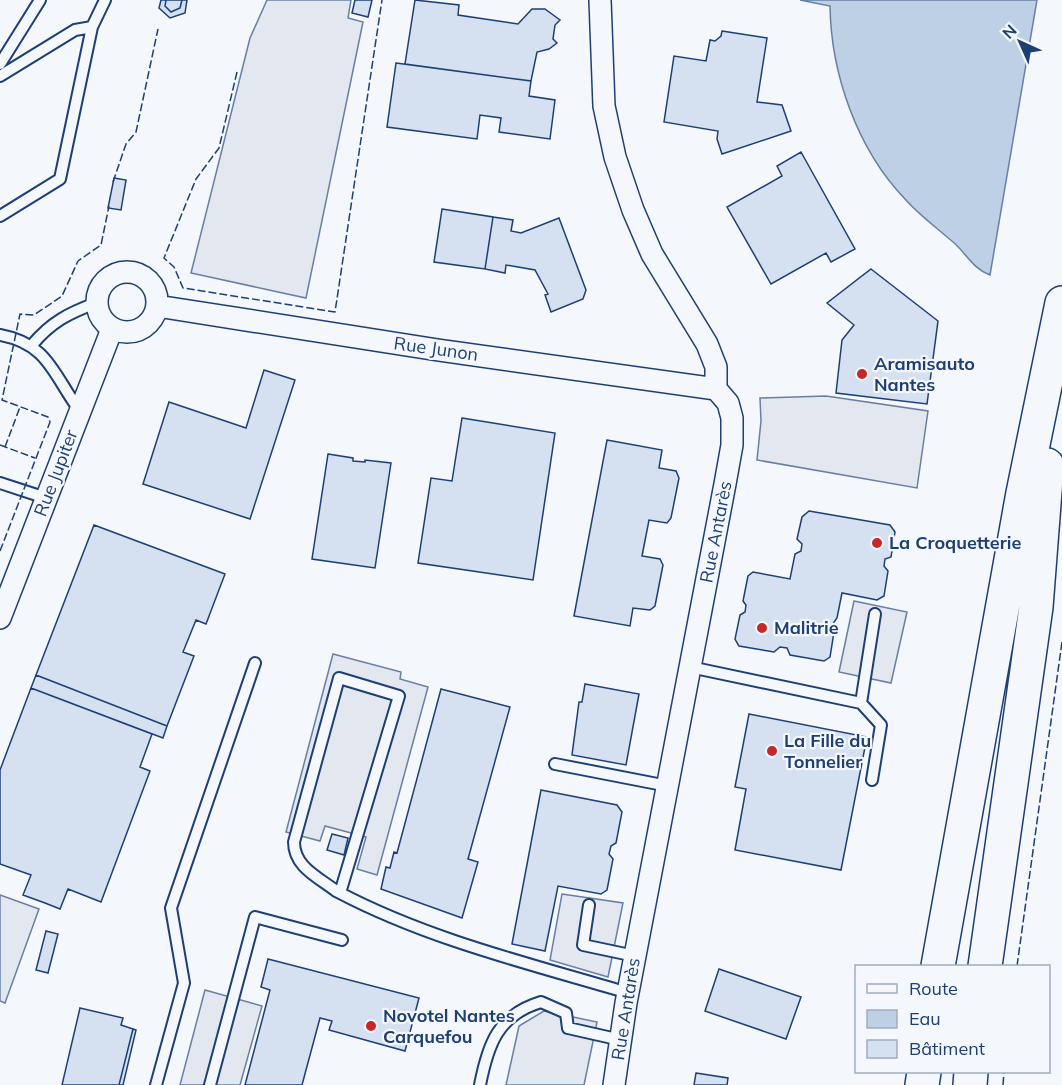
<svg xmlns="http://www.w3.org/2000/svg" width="1062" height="1085" font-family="Mulish,sans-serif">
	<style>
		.parking { fill: #e3e8f0; stroke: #687fa3; stroke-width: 1.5 }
		.water { fill: #bed0e5; stroke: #687fa3; stroke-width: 1.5 }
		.building { fill: #d5e0f0; stroke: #1d3f73; stroke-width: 1.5 }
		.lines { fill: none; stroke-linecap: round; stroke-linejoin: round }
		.service-casing { stroke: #1d3f73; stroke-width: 14 }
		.minor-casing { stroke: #1d3f73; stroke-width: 24 }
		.primary-casing { stroke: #1d3f73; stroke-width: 36 }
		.service { stroke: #f4f7fb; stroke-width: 10 }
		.minor { stroke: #f4f7fb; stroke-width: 21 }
		.primary { stroke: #f4f7fb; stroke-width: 33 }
		.fence { stroke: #1d3f73; stroke-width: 1.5; stroke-dasharray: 8 3; stroke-linecap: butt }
		.poi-dot { fill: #c62828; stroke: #f4f7fb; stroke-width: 2 }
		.labels { text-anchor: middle; stroke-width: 4.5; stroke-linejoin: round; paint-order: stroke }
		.street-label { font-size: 18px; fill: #1d3f73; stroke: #f4f7fb }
		.poi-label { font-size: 18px; font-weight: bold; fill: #1d3f73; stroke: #f4f7fb; text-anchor: start }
	</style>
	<rect width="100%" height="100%" fill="#f4f7fb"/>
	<path class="parking" d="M 267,0 L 351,0 L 348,18 L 363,22 L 306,298 L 191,273 L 250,38 Z
		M 826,396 L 928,411 L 917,488 L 757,460 L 761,421 L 760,398 Z
		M 854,601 L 907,612 L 891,683 L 839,672 Z
		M 333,654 L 401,672 L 400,679 L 428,687 L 377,875 L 357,869 L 366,837 L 325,826 L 320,841 L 286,832 Z
		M 562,894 L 623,903 L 608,977 L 550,960 Z
		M 0,895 L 39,909 L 5,1003 L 0,1001 Z
		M 205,990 L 262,1006 L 240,1085 L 180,1085 Z
		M 544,1011 L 597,1022 L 584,1085 L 506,1085 L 519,1026 Z"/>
	<path class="water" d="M 800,0 L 1037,0 L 990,275 C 973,269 966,253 953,242 C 937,228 919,215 905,199 C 857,149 831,74 830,6 Z"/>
	<path class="building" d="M 161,0 L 166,0 L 165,6 L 171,12 L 180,8 L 182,0 L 187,0 L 185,13 L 170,18 L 159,8 Z
		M 166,0 L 182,0 L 180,8 L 171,12 L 165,6 Z
		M 355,0 L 372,0 L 368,17 L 352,13 Z
		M 415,0 L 459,5 L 458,15 L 518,24 L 532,9 L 545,9 L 560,20 L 555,25 L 553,39 L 557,43 L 549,49 L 537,52 L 531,81 L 405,64 Z
		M 722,31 L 767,38 L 757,102 L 782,105 L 791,131 L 722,154 L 717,139 L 718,131 L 664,122 L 674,56 L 706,61 L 710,40 L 715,41 L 721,36 Z
		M 396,63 L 531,81 L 529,96 L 555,100 L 550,139 L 499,132 L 501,118 L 480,115 L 477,139 L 387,127 Z
		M 801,152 L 855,249 L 831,262 L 826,253 L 771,284 L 727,207 L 782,176 L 777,166 Z
		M 114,178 L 126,180 L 121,210 L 108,208 Z
		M 442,209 L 493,217 L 485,269 L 434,262 Z
		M 493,217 L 513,220 L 511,231 L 521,233 L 559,218 L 586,290 L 583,299 L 551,312 L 545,295 L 548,294 L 535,270 L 506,265 L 505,273 L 485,269 Z
		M 871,269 L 938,321 L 927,404 L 836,393 L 842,340 L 854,325 L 827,303 Z
		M 264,370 L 295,380 L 250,519 L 143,484 L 169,402 L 246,428 Z
		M 462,418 L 555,433 L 533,580 L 418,563 L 431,478 L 452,481 Z
		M 607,440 L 662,450 L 659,468 L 676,471 L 679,478 L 671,518 L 667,523 L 649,520 L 642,556 L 660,559 L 663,565 L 655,606 L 650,610 L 633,608 L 630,626 L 574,616 Z
		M 328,454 L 353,458 L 353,461 L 365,462 L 365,460 L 391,463 L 375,568 L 312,559 Z
		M 809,511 L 890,525 L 895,532 L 891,557 L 885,559 L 884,566 L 888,571 L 884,596 L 877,600 L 842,593 L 837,618 L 830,628 L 834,632 L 830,657 L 824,661 L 790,655 L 787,648 L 780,647 L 774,652 L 739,646 L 735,639 L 740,615 L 745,612 L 746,605 L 743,601 L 748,576 L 753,572 L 790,579 L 795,554 L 801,551 L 802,544 L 797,539 L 802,517 Z
		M 94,525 L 225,574 L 206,624 L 196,620 L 183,652 L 194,656 L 167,726 L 36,675 Z
		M 36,675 L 167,726 L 163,738 L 31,688 Z
		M 585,684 L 639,694 L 626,765 L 572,755 L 579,702 L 582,702 Z
		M 31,688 L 152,734 L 140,767 L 150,771 L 101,902 L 68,889 L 60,909 L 45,903 L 23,895 L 31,875 L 0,864 L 0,770 Z
		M 441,689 L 510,707 L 468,859 L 478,862 L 462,918 L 381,889 L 386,867 L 390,868 L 394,852 L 397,853 Z
		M 749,714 L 867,737 L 841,870 L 735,850 L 746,789 L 735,787 Z
		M 541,790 L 617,805 L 622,812 L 616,843 L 611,846 L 609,854 L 613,859 L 607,890 L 601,894 L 558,886 L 545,951 L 512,944 Z
		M 332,834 L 348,838 L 344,855 L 327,850 Z
		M 46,931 L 58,934 L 48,973 L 36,970 Z
		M 268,959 L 419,998 L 405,1051 L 329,1030 L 332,1021 L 320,1018 L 302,1085 L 245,1085 L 270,990 L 261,987 Z
		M 719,969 L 801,997 L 786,1039 L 705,1011 Z
		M 80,1008 L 123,1018 L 121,1025 L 133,1029 L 119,1085 L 62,1085 Z
		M 133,1029 L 136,1030 L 123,1085 L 119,1085 Z
		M 696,1073 L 728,1078 L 727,1085 L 694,1085 Z"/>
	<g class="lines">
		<g class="service-casing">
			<path id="service" d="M 0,64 L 40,0
				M 0,76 L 75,30 L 92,27
				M 0,216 L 60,179 L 92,27 L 105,0
				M 0,335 C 49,344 53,375 80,411
				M 32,345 C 51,322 69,313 96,303
				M 0,483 L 46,498
				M 690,667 L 861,703 L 875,614
				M 861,703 L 881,725 L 872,780
				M 555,764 L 668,786
				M 340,893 L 399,696 L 339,678 L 294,842 C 294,867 318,877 336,891 L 340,893 C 430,940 531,964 628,993
				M 589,905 L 583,945 L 635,956
				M 156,1085 L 184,983 L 171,908 L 255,663
				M 210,1085 L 255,917 L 342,940
				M 480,1085 C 488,1044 498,1015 541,1002 L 566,1013 L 568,1028 L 621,1040"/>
		</g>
		<g class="minor-casing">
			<path id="minor" d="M 600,0 L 604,106 L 615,157 L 633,210 L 652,254 L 707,344 L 716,367 L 716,389 L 728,403 L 732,418 L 732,445 L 725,484 L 626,1003 L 614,1085
				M97 302a30 30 0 1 1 60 0a30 30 0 1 1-60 0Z
				M 157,306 L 438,350 L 716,389
				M 0,618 L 112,329"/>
		</g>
		<g class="primary-casing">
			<path id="primary" d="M 938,966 L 1023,493 L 1062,303
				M 985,966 L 1036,607 L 1047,465
				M 922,1085 L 924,1072
				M 970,1085 L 971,1072"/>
		</g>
		<use href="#service" class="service"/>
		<use href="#minor" class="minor"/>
		<use href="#primary" class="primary"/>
		<path class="fence" d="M 237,72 L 219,148 L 196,179 L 164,258 L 174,267 L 183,288 L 335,312 L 382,0
			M 113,182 L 126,144 L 136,132 L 158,29
			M 0,445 L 35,458
			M 5,447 L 20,407
			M 0,551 L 50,422 L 48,417 L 2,400 L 20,314 L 34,315 L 62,296 L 78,261 L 101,245 L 109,206
			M 1017,966 L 1062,642
			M 1003,1085 L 1004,1072"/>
	</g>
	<g class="poi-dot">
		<circle cx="862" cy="374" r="6"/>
		<circle cx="877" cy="543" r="6"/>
		<circle cx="762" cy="628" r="6"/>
		<circle cx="772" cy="751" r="6"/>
		<circle cx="371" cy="1026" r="6"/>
	</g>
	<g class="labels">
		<g class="street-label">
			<text transform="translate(436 349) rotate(8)" y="6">Rue Junon</text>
			<text transform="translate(56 473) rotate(-69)" y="6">Rue Jupiter</text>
			<text transform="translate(716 532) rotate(-79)" y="6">Rue Antarès</text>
			<text transform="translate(626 1009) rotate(-81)" y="6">Rue Antarès</text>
		</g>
		<g class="poi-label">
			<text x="874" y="370">Aramisauto<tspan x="874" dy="21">Nantes</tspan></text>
			<text x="889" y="549">La Croquetterie</text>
			<text x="774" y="634">Malitrie</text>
			<text x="784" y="747">La Fille du<tspan x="784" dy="21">Tonnelier</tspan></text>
			<text x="383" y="1022">Novotel Nantes<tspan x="383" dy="21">Carquefou</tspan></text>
		</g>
	</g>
	<rect x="855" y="965" width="195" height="108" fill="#f4f7fb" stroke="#9eadc5" stroke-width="1.5"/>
	<rect x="867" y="984" width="30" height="9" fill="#f4f7fb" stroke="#9eadc5" stroke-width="1.5"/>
	<text x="909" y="995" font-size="18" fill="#1d3f73">Route</text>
	<rect x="867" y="1010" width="30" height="18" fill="#bed0e5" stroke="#9eadc5" stroke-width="1.5"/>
	<text x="909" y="1025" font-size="18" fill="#1d3f73">Eau</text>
	<rect x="867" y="1040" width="30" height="18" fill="#d5e0f0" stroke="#9eadc5" stroke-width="1.5"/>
	<text x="909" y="1055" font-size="18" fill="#1d3f73">Bâtiment</text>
	<g transform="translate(1020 42) rotate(315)" stroke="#f4f7fb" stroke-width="4.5" paint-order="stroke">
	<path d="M0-4.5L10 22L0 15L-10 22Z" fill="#1d3f73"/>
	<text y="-9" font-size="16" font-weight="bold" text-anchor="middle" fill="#1d3f73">N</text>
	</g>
</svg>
